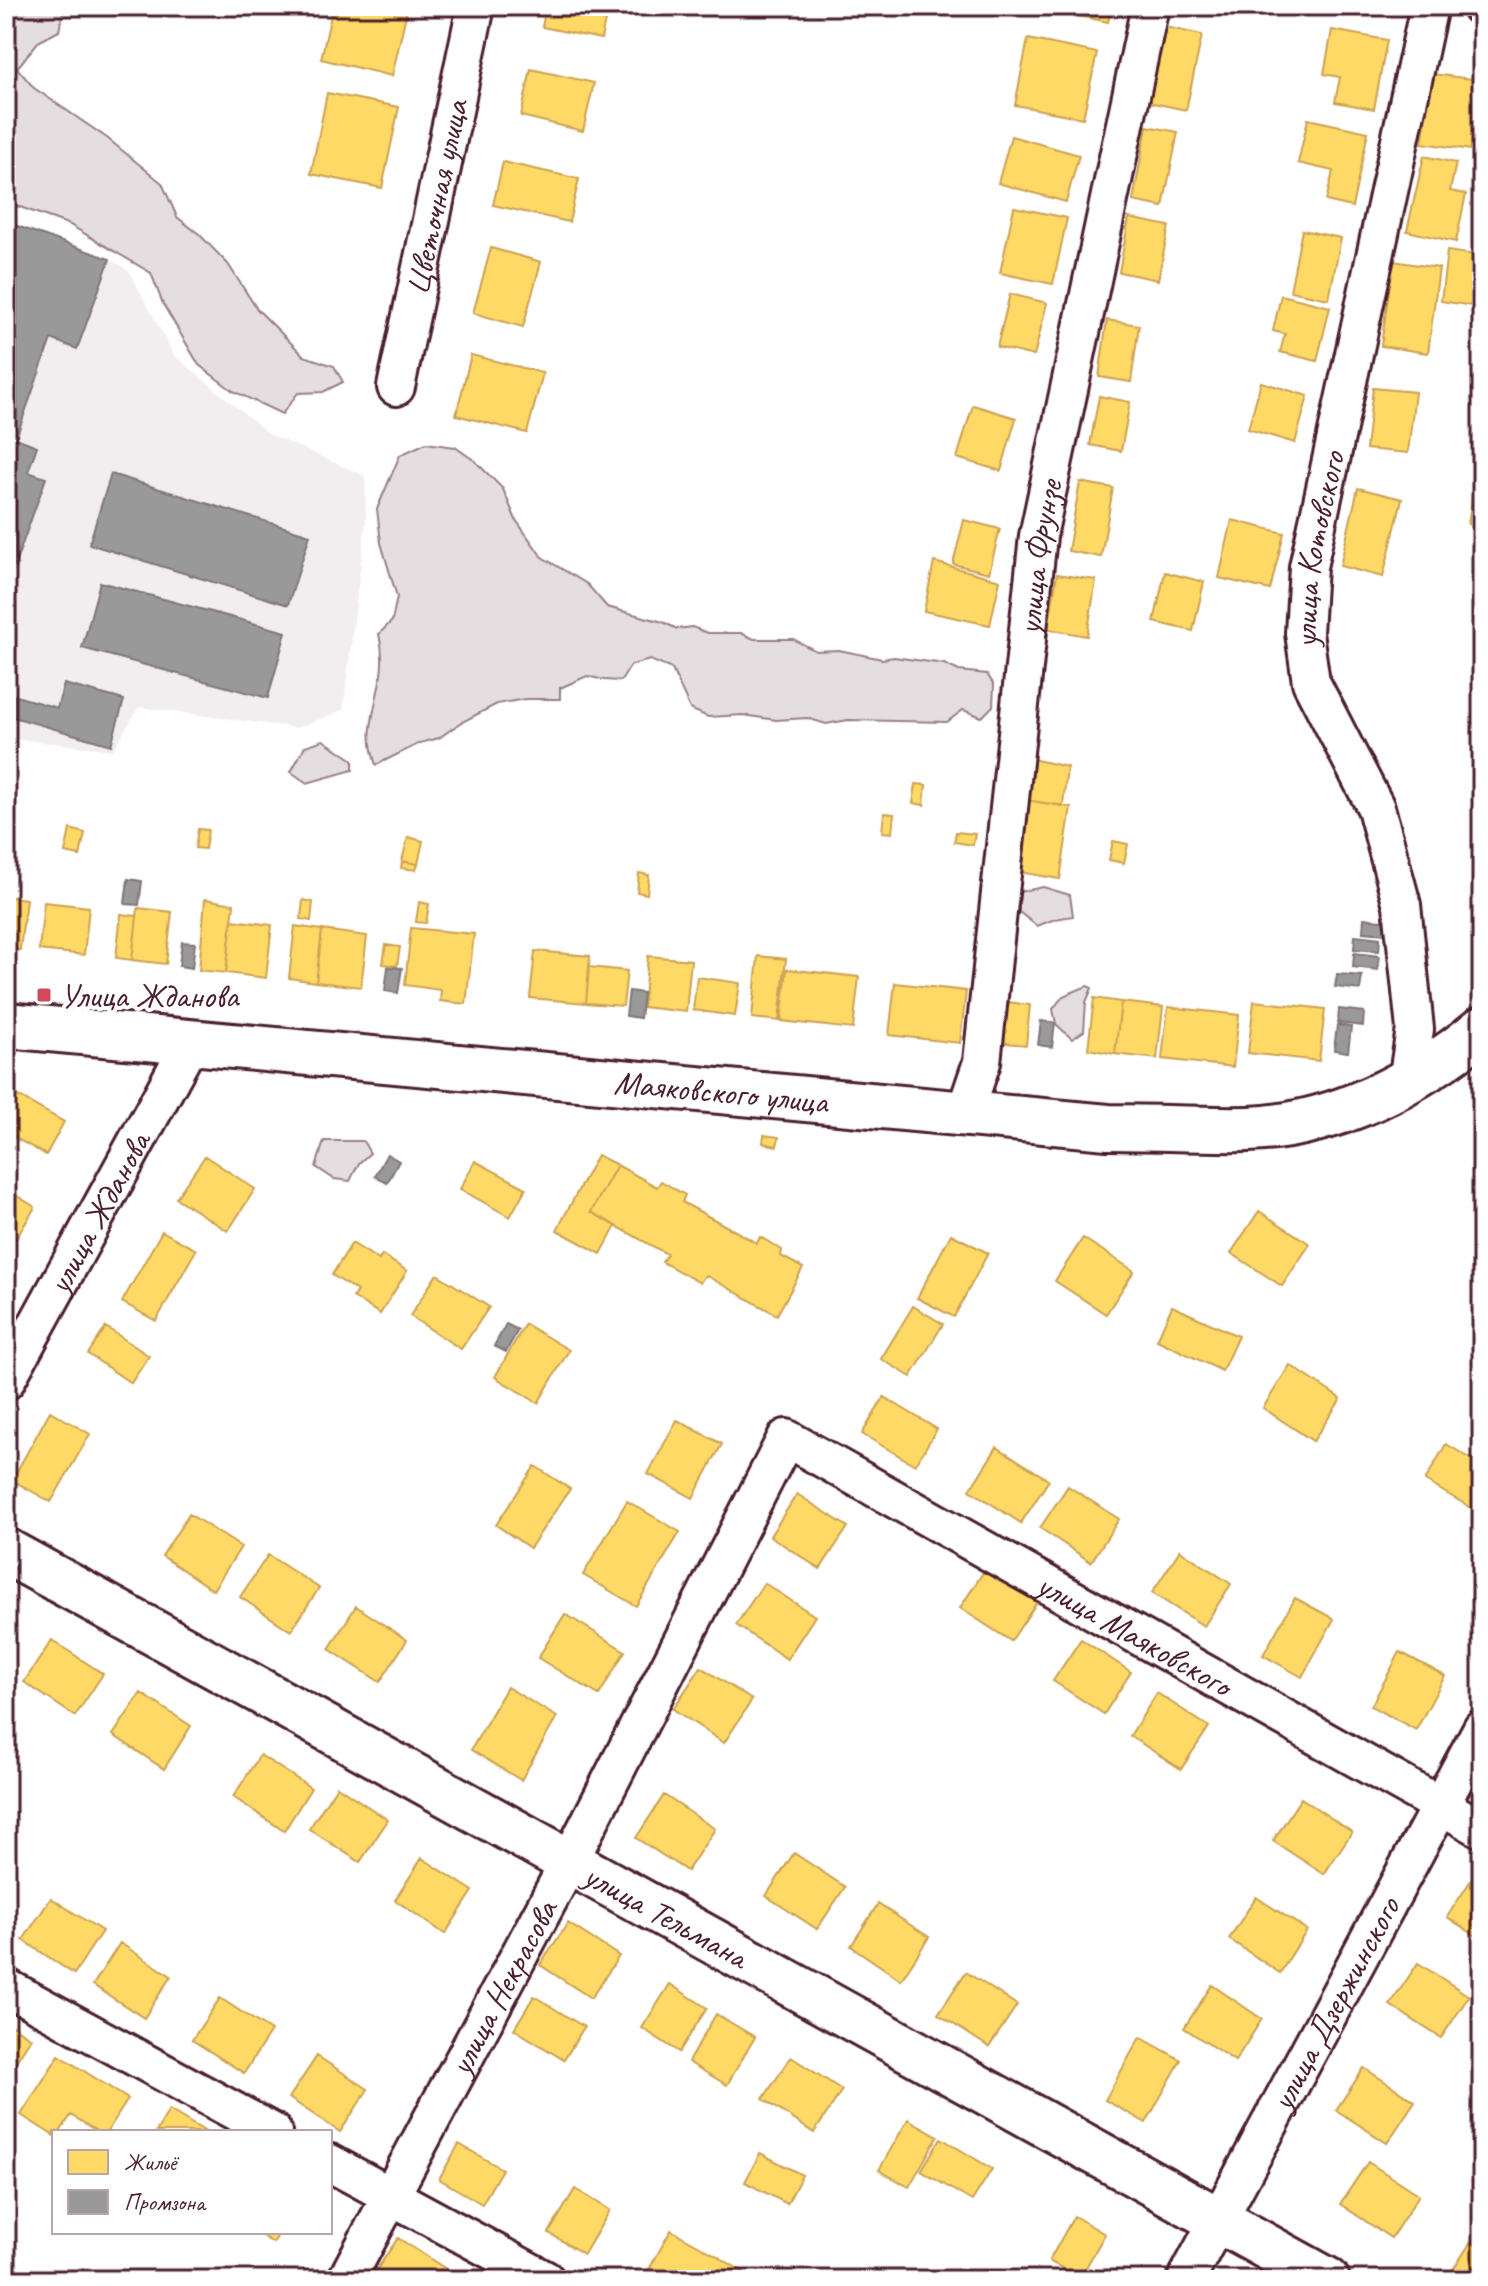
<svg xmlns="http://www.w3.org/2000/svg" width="1488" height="2286" font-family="Caveat,sans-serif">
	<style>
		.built { fill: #f2eeef }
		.green { fill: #e5dee0; stroke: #987e86; stroke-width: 2 }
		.homes { fill: #ffd966; stroke: #c9a154; stroke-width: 2 }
		.industry { fill: #999; stroke: #817478; stroke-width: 2 }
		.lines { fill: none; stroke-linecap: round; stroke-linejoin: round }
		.street-casing { stroke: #4a1f2b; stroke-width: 42 }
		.secondary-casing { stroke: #4a1f2b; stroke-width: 50 }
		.street { stroke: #fff; stroke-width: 36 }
		.secondary { stroke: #fff; stroke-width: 44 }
		.poi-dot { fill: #d1495b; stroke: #fff; stroke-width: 3 }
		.labels { text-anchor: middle; stroke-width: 8; stroke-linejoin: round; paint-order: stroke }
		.street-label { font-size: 34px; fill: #4a1f2b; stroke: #fff }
		.poi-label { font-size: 34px; fill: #4a1f2b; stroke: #fff; text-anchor: start }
	</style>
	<rect width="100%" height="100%" fill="#fff"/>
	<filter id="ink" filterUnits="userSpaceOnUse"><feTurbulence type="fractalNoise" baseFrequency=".0125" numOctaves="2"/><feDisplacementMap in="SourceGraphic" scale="16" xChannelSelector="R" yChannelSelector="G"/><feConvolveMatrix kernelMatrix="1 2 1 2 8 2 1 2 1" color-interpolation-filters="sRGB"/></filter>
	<g filter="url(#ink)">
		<path class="built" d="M 6,222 L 110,259 L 129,271 L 174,355 L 269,434 L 365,476 L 366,522 L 343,710 L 297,728 L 139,707 L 113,750 L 6,738 Z"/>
		<path class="green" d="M 6,6 L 59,6 L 63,12 L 59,31 L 38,42 L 17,68 L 34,88 L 107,138 L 162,183 L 177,217 L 199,234 L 228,264 L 257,309 L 304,356 L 334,366 L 343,382 L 323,392 L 298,393 L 282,414 L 233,391 L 199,365 L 163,304 L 151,273 L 70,225 L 6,202 Z
			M 426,443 L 455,447 L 475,461 L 503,489 L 516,520 L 542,557 L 587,584 L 607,607 L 663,622 L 677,629 L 692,627 L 708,633 L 741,633 L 754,639 L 793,639 L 816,651 L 839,650 L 882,659 L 894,657 L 944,664 L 959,671 L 987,674 L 994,685 L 993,706 L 982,717 L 963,710 L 947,722 L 848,720 L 826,724 L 807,718 L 776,720 L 743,715 L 708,717 L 690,709 L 672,669 L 650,660 L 631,665 L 621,681 L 604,680 L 587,676 L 560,688 L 560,699 L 525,699 L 497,704 L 460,723 L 439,738 L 420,743 L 376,765 C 372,753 369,741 371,728 C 375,694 388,670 379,634 L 392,621 L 397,597 L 381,543 L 377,509 L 400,455 Z
			M 323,740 L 353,760 L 353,770 L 307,783 L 291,772 L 305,746 Z
			M 1043,887 L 1070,895 L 1073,916 L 1055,919 L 1037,926 L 1019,912 L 1019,892 Z
			M 1087,986 L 1092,988 L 1086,1002 L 1084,1031 L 1072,1039 L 1056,1024 L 1053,1009 L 1063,996 Z
			M 324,1141 L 363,1141 L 370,1153 L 359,1163 L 350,1181 L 334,1179 L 316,1167 Z"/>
		<path class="homes" d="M 333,6 L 408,6 L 392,76 L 321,59 Z
			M 546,6 L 608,6 L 601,39 L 542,27 Z
			M 1065,6 L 1112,6 L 1108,22 L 1064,13 Z
			M 1165,27 L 1202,35 L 1186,110 L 1149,102 Z
			M 1332,30 L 1387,40 L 1374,109 L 1335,102 L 1340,77 L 1324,74 Z
			M 1028,39 L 1097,53 L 1083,118 L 1015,105 Z
			M 531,69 L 594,83 L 583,131 L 521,116 Z
			M 1432,74 L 1481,80 L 1472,150 L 1422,143 Z
			M 327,93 L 399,107 L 382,188 L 311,174 Z
			M 1308,119 L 1368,132 L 1352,207 L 1326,201 L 1333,171 L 1298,163 Z
			M 1147,126 L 1178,132 L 1163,207 L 1133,201 Z
			M 1011,136 L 1079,155 L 1066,202 L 998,183 Z
			M 1424,156 L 1456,163 L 1450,191 L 1466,194 L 1456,242 L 1407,231 Z
			M 503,162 L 579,179 L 569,222 L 493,205 Z
			M 1014,207 L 1067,218 L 1053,284 L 1000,273 Z
			M 1129,218 L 1169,226 L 1158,280 L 1119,272 Z
			M 1302,230 L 1341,238 L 1329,299 L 1290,291 Z
			M 491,248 L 541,262 L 523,327 L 473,313 Z
			M 1447,251 L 1482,256 L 1479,307 L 1441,301 Z
			M 1393,261 L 1439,268 L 1428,353 L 1381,346 Z
			M 1010,294 L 1047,303 L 1034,356 L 997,347 Z
			M 1281,295 L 1330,307 L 1317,361 L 1280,352 L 1285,334 L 1273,331 Z
			M 1107,320 L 1139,325 L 1131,382 L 1099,377 Z
			M 471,355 L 543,373 L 527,433 L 456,415 Z
			M 1261,382 L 1308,396 L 1295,443 L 1248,429 Z
			M 1373,388 L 1415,392 L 1408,453 L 1366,449 Z
			M 1099,396 L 1130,402 L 1121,451 L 1090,445 Z
			M 973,405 L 1016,418 L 1001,471 L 957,458 Z
			M 1482,439 L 1482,526 L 1468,524 Z
			M 1080,482 L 1113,488 L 1101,557 L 1068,551 Z
			M 1358,488 L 1402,499 L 1383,577 L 1340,566 Z
			M 964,520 L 1000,529 L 989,573 L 953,564 Z
			M 1232,520 L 1284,533 L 1270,590 L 1219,578 Z
			M 934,562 L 1000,580 L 990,625 L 924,611 Z
			M 1165,572 L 1204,582 L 1193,631 L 1154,622 Z
			M 1057,574 L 1096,580 L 1087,636 L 1048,629 Z
			M 1032,759 L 1067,767 L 1063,806 L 1025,800 Z
			M 916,784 L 926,785 L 924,805 L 913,803 Z
			M 1025,800 L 1071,807 L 1060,879 L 1013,871 Z
			M 884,813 L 894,814 L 892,833 L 882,832 Z
			M 70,829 L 85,833 L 80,856 L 65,853 Z
			M 198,829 L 208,830 L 205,849 L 195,848 Z
			M 956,832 L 975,834 L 973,845 L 954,842 Z
			M 408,837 L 423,841 L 418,864 L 402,861 Z
			M 1113,841 L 1128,844 L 1124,863 L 1109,860 Z
			M 402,861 L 418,864 L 416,870 L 401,868 Z
			M 639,873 L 649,875 L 647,894 L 637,892 Z
			M 6,896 L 26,899 L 20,950 L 6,949 Z
			M 205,899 L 234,904 L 226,973 L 199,970 Z
			M 303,900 L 313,902 L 311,921 L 301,919 Z
			M 44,902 L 89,907 L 84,955 L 39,950 Z
			M 419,902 L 429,904 L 426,923 L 416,922 Z
			M 138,908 L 172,912 L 166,964 L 132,960 Z
			M 121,914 L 137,916 L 132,960 L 116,958 Z
			M 232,920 L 272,925 L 266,978 L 226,973 Z
			M 295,926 L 322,930 L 316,982 L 289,978 Z
			M 411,928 L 474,934 L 466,1004 L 440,1001 L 441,990 L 405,985 Z
			M 322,930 L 367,936 L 361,987 L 316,982 Z
			M 386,945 L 400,947 L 397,966 L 383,964 Z
			M 535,951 L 590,956 L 586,1003 L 530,998 Z
			M 648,956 L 691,960 L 686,1012 L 643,1007 Z
			M 758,956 L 786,959 L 779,1021 L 752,1018 Z
			M 589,967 L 627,971 L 623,1006 L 586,1003 Z
			M 787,969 L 859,977 L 853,1029 L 781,1021 Z
			M 697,977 L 740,983 L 735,1016 L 693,1010 Z
			M 895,983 L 966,991 L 960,1043 L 889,1035 Z
			M 1094,998 L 1121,1002 L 1115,1054 L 1088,1049 Z
			M 1000,1001 L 1030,1005 L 1026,1045 L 996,1042 Z
			M 1254,1001 L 1325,1009 L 1319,1061 L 1248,1053 Z
			M 1121,1002 L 1163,1007 L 1157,1059 L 1115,1054 Z
			M 1168,1007 L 1239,1015 L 1233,1067 L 1162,1059 Z
			M 9,1091 L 64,1122 L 46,1155 L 6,1133 L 6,1096 Z
			M 764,1135 L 779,1137 L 777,1146 L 763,1143 Z
			M 597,1155 L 617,1165 L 591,1212 L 616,1226 L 601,1254 L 557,1230 Z
			M 205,1156 L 255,1189 L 228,1231 L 176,1198 Z
			M 475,1161 L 526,1188 L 510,1217 L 460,1189 Z
			M 617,1165 L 657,1187 L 661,1181 L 685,1195 L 682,1202 L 757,1243 L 760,1237 L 782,1250 L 781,1256 L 803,1268 L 777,1315 L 705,1275 L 700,1283 L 662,1262 L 667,1254 L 591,1212 Z
			M 6,1189 L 35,1207 L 16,1239 L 6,1232 Z
			M 1259,1211 L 1310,1244 L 1282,1286 L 1231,1253 Z
			M 162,1231 L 196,1250 L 156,1321 L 122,1302 Z
			M 951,1234 L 988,1253 L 954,1317 L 917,1298 Z
			M 1083,1238 L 1134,1271 L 1106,1314 L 1055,1281 Z
			M 352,1243 L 379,1260 L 382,1255 L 407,1271 L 380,1314 L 353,1297 L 357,1291 L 332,1275 Z
			M 437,1274 L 489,1307 L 461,1349 L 410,1316 Z
			M 913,1306 L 943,1324 L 911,1377 L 881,1359 Z
			M 1172,1306 L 1238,1336 L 1222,1371 L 1157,1340 Z
			M 525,1324 L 569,1350 L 538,1403 L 495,1377 Z
			M 106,1327 L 149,1356 L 131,1383 L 88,1354 Z
			M 1290,1365 L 1341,1399 L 1313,1441 L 1263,1408 Z
			M 884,1397 L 937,1429 L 915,1465 L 862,1434 Z
			M 50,1411 L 90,1434 L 51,1502 L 12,1480 Z
			M 677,1420 L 722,1444 L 693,1498 L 648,1474 Z
			M 1446,1444 L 1482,1465 L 1482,1514 L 1425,1481 Z
			M 997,1447 L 1049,1480 L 1021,1523 L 970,1490 Z
			M 535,1466 L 570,1489 L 530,1548 L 496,1525 Z
			M 1068,1486 L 1119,1519 L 1091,1562 L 1040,1528 Z
			M 797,1494 L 848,1527 L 820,1569 L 770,1536 Z
			M 627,1501 L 680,1532 L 636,1606 L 583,1575 Z
			M 189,1514 L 241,1547 L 213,1590 L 162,1556 Z
			M 1180,1550 L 1231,1584 L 1204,1626 L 1152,1593 Z
			M 268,1555 L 319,1588 L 291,1631 L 240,1597 Z
			M 988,1565 L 1039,1599 L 1011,1641 L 960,1608 Z
			M 764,1583 L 815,1616 L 787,1659 L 736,1625 Z
			M 1295,1598 L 1334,1619 L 1302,1677 L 1263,1655 Z
			M 356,1606 L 407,1640 L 380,1682 L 329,1649 Z
			M 565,1614 L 625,1651 L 599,1695 L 538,1658 Z
			M 6,1617 L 14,1623 L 6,1636 Z
			M 1081,1639 L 1131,1672 L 1104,1714 L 1053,1681 Z
			M 52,1640 L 103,1674 L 75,1716 L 24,1682 Z
			M 1400,1652 L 1445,1676 L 1416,1730 L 1371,1706 Z
			M 701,1667 L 752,1700 L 724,1743 L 673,1709 Z
			M 507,1687 L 557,1717 L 521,1780 L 471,1750 Z
			M 141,1693 L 191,1726 L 164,1769 L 113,1735 Z
			M 1157,1693 L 1209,1727 L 1181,1769 L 1130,1736 Z
			M 260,1755 L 311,1788 L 284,1831 L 233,1797 Z
			M 337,1786 L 388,1820 L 360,1862 L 309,1829 Z
			M 664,1795 L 715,1829 L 687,1871 L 636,1838 Z
			M 1301,1798 L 1352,1832 L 1324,1874 L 1273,1841 Z
			M 794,1853 L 845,1887 L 817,1929 L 766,1896 Z
			M 422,1858 L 473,1891 L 445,1934 L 395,1900 Z
			M 1475,1874 L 1482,1879 L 1482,1940 L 1447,1917 Z
			M 1256,1897 L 1307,1930 L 1280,1973 L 1229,1939 Z
			M 51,1898 L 102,1931 L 74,1974 L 23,1940 Z
			M 878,1904 L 929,1937 L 901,1980 L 851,1946 Z
			M 568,1923 L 619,1956 L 591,1998 L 540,1965 Z
			M 120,1943 L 171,1976 L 144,2018 L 93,1985 Z
			M 1418,1963 L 1469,1996 L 1441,2038 L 1390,2005 Z
			M 966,1972 L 1017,2005 L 989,2047 L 938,2014 Z
			M 670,1984 L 707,2008 L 679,2052 L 642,2028 Z
			M 1212,1985 L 1262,2019 L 1235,2061 L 1184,2028 Z
			M 534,1996 L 584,2027 L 564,2060 L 514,2029 Z
			M 220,1998 L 271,2031 L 244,2073 L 192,2040 Z
			M 716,2014 L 755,2037 L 727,2085 L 688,2062 Z
			M 6,2021 L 31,2038 L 6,2077 Z
			M 1140,2037 L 1181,2060 L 1146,2123 L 1105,2100 Z
			M 59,2055 L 128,2099 L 107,2132 L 98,2132 L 71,2115 L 60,2132 L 54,2132 L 54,2136 L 21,2115 Z
			M 317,2056 L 368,2089 L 340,2132 L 289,2098 Z
			M 791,2057 L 842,2090 L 814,2133 L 763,2099 Z
			M 1364,2068 L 1415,2101 L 1387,2143 L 1336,2110 Z
			M 169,2110 L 206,2132 L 156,2132 Z
			M 908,2119 L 938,2136 L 909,2187 L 879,2170 Z
			M 941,2138 L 992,2169 L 972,2201 L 921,2171 Z
			M 459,2144 L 502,2169 L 482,2204 L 439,2179 Z
			M 760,2153 L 802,2175 L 787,2204 L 745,2182 Z
			M 1368,2162 L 1419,2195 L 1391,2238 L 1340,2204 Z
			M 575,2189 L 610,2210 L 584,2254 L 549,2233 Z
			M 1074,2216 L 1105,2234 L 1080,2278 L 1049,2261 Z
			M 671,2230 L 716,2255 L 756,2280 L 643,2280 Z
			M 256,2232 L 280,2232 L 273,2243 Z
			M 398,2238 L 449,2271 L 443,2280 L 370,2280 Z
			M 1471,2242 L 1482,2249 L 1482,2280 L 1446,2280 Z"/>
		<path class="industry" d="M 6,222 L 110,259 L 77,349 L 51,339 L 16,438 L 37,446 L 28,472 L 46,478 L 6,589 Z
			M 111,474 L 310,535 L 288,605 L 89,544 Z
			M 100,582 L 286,632 L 268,698 L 82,648 Z
			M 64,684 L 124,700 L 111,745 L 6,715 L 6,693 L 57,708 Z
			M 128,879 L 142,881 L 139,905 L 125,904 Z
			M 1364,918 L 1389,921 L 1387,934 L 1363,932 Z
			M 1355,935 L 1380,938 L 1379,951 L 1354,949 Z
			M 182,942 L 195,943 L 192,968 L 179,966 Z
			M 1354,953 L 1379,956 L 1378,970 L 1353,967 Z
			M 388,967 L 402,968 L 398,993 L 385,991 Z
			M 1337,974 L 1362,976 L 1360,990 L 1335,987 Z
			M 629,991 L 643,993 L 640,1018 L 626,1016 Z
			M 1339,1009 L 1364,1012 L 1363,1026 L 1338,1023 Z
			M 1041,1021 L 1055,1023 L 1052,1047 L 1038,1045 Z
			M 1337,1025 L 1351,1027 L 1348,1052 L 1334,1050 Z
			M 387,1154 L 399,1161 L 387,1183 L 375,1176 Z
			M 506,1324 L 518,1330 L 506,1352 L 494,1346 Z"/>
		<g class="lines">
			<g class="street-casing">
				<g id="street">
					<path d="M 1480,6 L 1482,6"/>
					<path id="s1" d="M 396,387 L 476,6"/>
					<path id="s2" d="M 1407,1082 L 1415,1029 L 1402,905 L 1376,808 L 1311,682 L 1304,633 L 1308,567 L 1429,6"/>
					<path id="s3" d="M 964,1115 L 982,1062 L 1038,536 L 1150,6"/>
					<path id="s4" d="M 6,1381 L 191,1042"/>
					<path d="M 6,1987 L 273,2132"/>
					<path d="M 330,2163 L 546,2280"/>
					<path id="s5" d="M 346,2280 L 570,1860 L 786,1438 L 1482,1829"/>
					<path id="s6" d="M 1186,2280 L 1482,1728"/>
				</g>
			</g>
			<g class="secondary-casing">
				<g id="secondary">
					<path id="s7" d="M 6,1025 L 1108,1127 C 1155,1127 1202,1130 1249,1129 C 1335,1126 1417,1083 1482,1029"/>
					<path id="s8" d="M 6,1551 L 1327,2280"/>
				</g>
			</g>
			<use href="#street" class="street"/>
			<use href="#secondary" class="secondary"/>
		</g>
	</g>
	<rect class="poi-dot" x="36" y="987" width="16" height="16" rx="4"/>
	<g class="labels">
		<g class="street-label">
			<text dy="12" stroke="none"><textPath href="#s1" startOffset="194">Цветочная улица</textPath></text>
			<text dy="12" stroke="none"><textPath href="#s2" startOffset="554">улица Котовского</textPath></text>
			<text dy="12" stroke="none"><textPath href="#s3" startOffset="564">улица Фрунзе</textPath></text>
			<text dy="12" stroke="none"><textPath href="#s7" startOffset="718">Маяковского улица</textPath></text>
			<text dy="12" stroke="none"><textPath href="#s4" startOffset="192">улица Жданова</textPath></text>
			<text dy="12" stroke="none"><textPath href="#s5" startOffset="1350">улица Маяковского</textPath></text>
			<text dy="12" stroke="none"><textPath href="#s8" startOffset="754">улица Тельмана</textPath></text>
			<text dy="12" stroke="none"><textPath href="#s5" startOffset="332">улица Некрасова</textPath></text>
			<text dy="12" stroke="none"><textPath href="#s6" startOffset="314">улица Дзержинского</textPath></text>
		</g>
		<g class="poi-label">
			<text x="60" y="1007">Улица Жданова</text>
		</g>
	</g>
	<rect width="1488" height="2286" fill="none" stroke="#fff" stroke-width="32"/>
	<rect x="16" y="16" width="1456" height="2254" fill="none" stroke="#4a1f2b" stroke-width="3" filter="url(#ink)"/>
	<rect x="52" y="2130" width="280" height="104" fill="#ffffff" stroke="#b7a5aa" stroke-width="2"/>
	<rect x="68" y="2150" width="40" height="24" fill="#ffd966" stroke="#b7a5aa" stroke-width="2"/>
	<text x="124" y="2170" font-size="24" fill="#4a1f2b">Жильё</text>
	<rect x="68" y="2190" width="40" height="24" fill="#999999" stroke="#b7a5aa" stroke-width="2"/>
	<text x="124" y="2210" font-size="24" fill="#4a1f2b">Промзона</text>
</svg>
